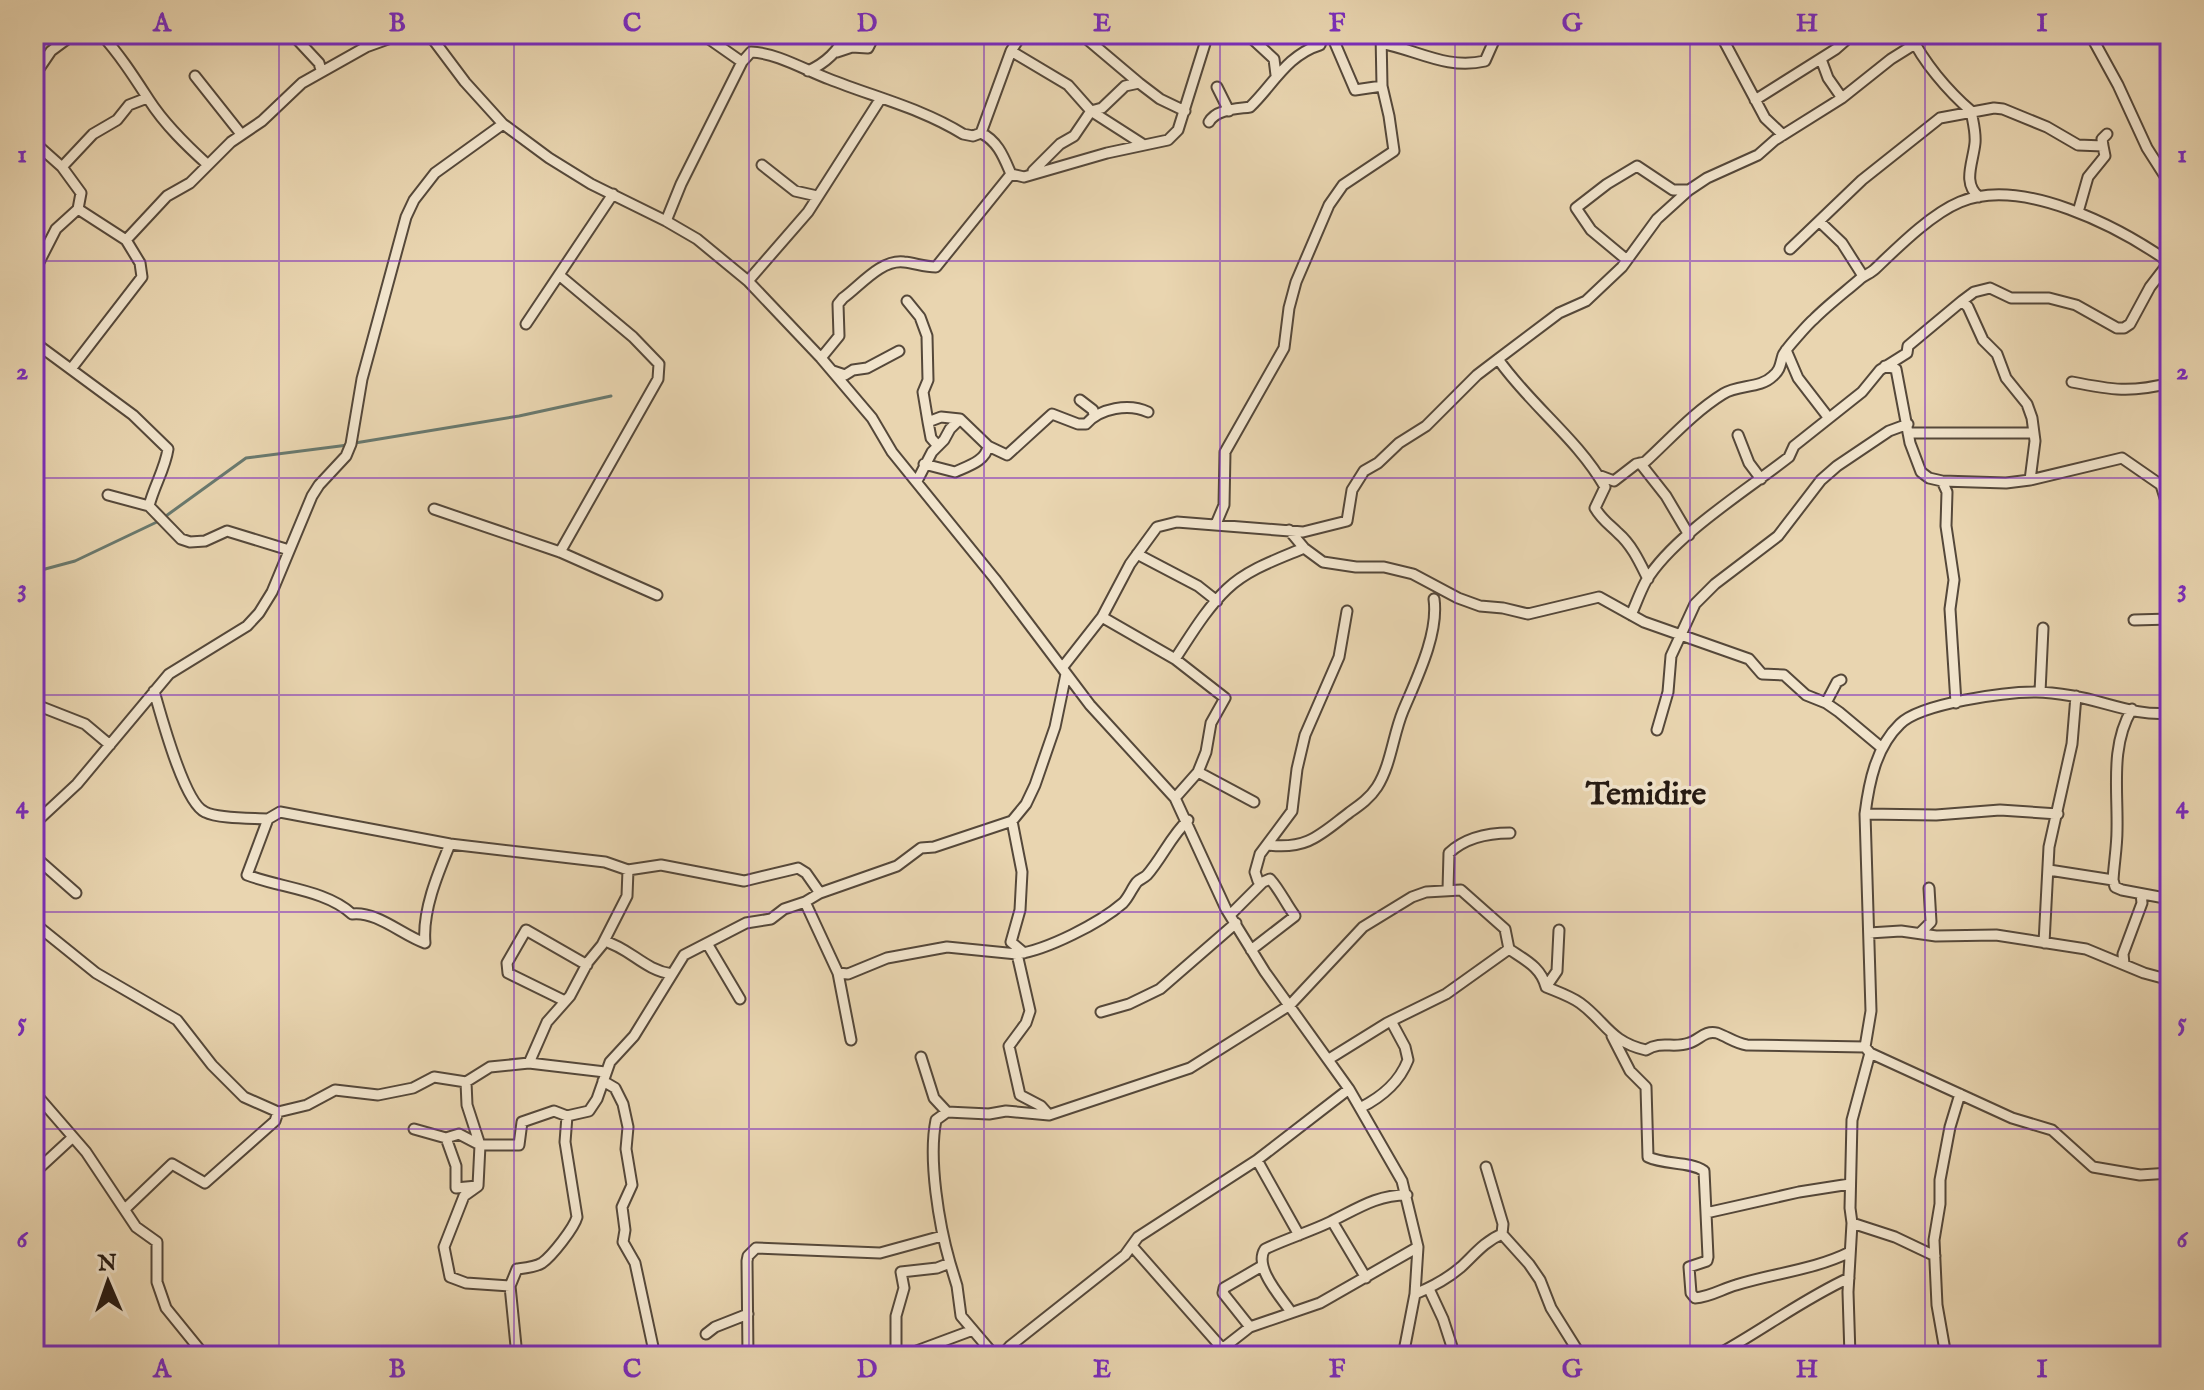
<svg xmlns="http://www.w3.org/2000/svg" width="2204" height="1390" font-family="'IM FELL English',serif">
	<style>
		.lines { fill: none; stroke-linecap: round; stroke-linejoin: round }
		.stream { stroke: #69796e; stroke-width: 3 }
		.minor-casing { stroke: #55483a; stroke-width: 13 }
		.minor { stroke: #f1e4cc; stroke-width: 9 }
		.grid { fill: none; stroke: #7b2cbf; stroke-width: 2; stroke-opacity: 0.55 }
		.labels { text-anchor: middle; stroke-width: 7; stroke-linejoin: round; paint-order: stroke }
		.quarter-label { font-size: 32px; font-weight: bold; fill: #241912; stroke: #f1e4cc }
		.neatline { fill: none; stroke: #7b2cbf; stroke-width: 3 }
		.grid-label { font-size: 26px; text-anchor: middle; font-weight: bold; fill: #7b2cbf }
	</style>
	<rect width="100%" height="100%" fill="#e9d5b0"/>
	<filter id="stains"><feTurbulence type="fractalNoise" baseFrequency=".0025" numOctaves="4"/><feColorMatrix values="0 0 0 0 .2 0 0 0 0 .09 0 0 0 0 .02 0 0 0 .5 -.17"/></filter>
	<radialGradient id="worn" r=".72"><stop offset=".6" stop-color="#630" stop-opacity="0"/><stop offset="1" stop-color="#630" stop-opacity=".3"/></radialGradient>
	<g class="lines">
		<path class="stream" d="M 355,443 L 519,416 L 611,396
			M 34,572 L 75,561 L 159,521 L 246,458 L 348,445"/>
		<g class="minor-casing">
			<path id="minor" d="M 101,34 C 120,55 134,77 149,100 C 165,125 187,146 208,165
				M 292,34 L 319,63 L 321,70
				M 429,34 L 465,82 L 503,124 L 549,158 L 591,184 L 666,221 L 697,239 L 748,281 L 821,358 L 872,418 L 892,452 L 995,579 L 1090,705 L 1175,798 L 1226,909 L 1265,972 L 1349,1089 L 1402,1181 L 1418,1247 L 1415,1294 L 1403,1356
				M 702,34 L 742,62
				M 1081,34 L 1139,83
				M 1247,34 L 1274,59 L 1276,75
				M 1331,34 L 1355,90 L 1382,86
				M 1910,34 C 1923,62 1948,91 1971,111 C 1973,122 1976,132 1975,143 C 1973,163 1962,183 1979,197
				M 2090,34 L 2118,85 L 2147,148 L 2170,184
				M 1381,43 C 1417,50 1447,70 1485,61 L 1497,34
				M 1725,43 L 1765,118 L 1783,135
				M 1011,51 L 1068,85 L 1091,111 L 1144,145
				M 837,52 L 852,47 L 868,48 L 875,34
				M 1821,59 L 1828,78 L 1842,98
				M 808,71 C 826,63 838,52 846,34
				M 34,76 L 51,51 L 74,34
				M 195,76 L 241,134
				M 1217,87 L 1229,111
				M 1755,100 L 1836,49 L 1853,34
				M 1209,122 C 1216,109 1237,109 1250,107 C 1273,85 1287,55 1320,45 L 1324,34
				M 981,133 L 1011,51 L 1022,34
				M 34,142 L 62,167 L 81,193 L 78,209 L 56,229 L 34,272
				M 762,165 L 795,191 L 817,196
				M 62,167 L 93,134 L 117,120 L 129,105 L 147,98
				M 1033,171 L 1060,144 L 1074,136 L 1091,111 L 1102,108 L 1125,86 L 1139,83 L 1160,99 L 1185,111
				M 1011,174 L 1024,177 L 1107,153 L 1168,140 L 1178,130 L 1208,34
				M 78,209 L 126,240 L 167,196 L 190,183 L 231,142 L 262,121 L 302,83 L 366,47 L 402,34
				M 2078,212 L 2088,177 L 2105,156 L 2103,146
				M 666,221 L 681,184 L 742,62 L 751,52 C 777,53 805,70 829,79 C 874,97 921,108 963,134 L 973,136 L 981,133 C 998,141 1004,158 1011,174 L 936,267 C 924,267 915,263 904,262 C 881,259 860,286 843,298 L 838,304 L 839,336 L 821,358
				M 1820,222 L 1842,243 L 1863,276
				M 1790,249 L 1862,180 L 1940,118 L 1994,108 L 2003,109 L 2047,127 L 2078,145 L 2103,146 L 2102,139 L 2107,134
				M 1627,260 L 1591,230 L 1576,208 L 1607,184 L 1637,166 L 1673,190 L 1689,190
				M 559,275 L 633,337 L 659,364 L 658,379 L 560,552
				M 748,281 L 808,212 L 881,98
				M 907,301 L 920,317 L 927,336 L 928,380 L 923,392 L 928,422 L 941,417 L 960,419 L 988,446 L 1007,455 L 1052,414 L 1078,424 L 1086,424 C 1100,408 1129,403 1148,412
				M 1962,301 L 1968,307 L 1983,340 L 1997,354 L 2006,378 L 2027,404 L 2032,418 L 2035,441 L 2030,480
				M 526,324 L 613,194
				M 34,342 L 133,415 L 168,449 C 165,469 154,486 149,506
				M 1786,350 L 1798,378 L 1828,417
				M 1498,359 C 1530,405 1577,438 1605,487 L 1595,508 C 1602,520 1609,524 1618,533 C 1632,545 1640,563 1648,579
				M 1885,366 L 1896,369 L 1910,443 L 1921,472 L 1929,478 L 1942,481 L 2006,483 L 2030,480 L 2122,458 L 2161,485 L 2170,514
				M 71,369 L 142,277 L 140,263 L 126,240
				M 833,371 L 845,375 L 853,370 L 867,368 L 899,351
				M 2072,382 C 2112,390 2131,393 2170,383
				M 1080,400 L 1093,410 L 1094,415
				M 928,422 L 931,438 L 938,446
				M 1908,433 L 2032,433
				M 1738,435 L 1749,463 L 1761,479
				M 1640,463 L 1666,496 L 1689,535
				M 924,464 L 955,472 C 968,466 986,461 988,446
				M 1598,475 L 1614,481 L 1636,464 L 1645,462 C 1670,439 1694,412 1723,394 C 1738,384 1760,389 1773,376 C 1781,369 1780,364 1783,355 C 1784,351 1809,323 1814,319 C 1828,305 1845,292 1860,279 C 1865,275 1871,273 1875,269 C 1898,247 1931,214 1960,202 C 2022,176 2119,227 2169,262
				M 917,481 L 932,452 L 944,440 L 950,429 L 960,419
				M 1942,481 L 1947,492 L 1946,526 L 1954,580 L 1950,609 L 1956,703
				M 108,495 L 149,506 L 181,539 L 190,542 L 205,541 L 227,531 L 289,550
				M 434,509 L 560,552 L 657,595
				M 1216,524 L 1224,505 L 1225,452 L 1284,348 L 1289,308 L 1296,282 L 1329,205 L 1343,185 L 1394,151 L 1389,116 L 1382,86 L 1381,34
				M 1289,530 L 1304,548 L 1323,562 L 1356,567 L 1384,567 L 1413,574 L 1458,598 L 1480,606 L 1503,608 L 1528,614 L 1599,597 L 1644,622 L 1749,659 L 1762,674 L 1784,675 L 1806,695 L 1826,703 L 1839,712 L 1882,748
				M 1137,554 L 1198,586 L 1217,601
				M 1631,615 C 1636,604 1640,592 1646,581 C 1673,536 1747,490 1789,457 L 1794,446 L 1862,392 L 1880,370 L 1907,353 L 1908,346 L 1962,301 L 1974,292 L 1990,288 L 2011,298 L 2049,298 L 2076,305 L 2117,328 L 2124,328 L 2130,324 L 2150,287 L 2170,261
				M 1102,617 L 1175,659 L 1225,698 L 1211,723 L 1206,752 L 1198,772 L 1175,798
				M 2134,620 L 2170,619
				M 1175,659 C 1191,635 1206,609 1227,589 C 1248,569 1278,559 1304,548
				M 1062,668 L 1102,617 L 1130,564 L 1157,527 L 1177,522 L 1303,532 L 1347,521 L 1352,490 L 1364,471 L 1378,463 L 1399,443 L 1426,426 L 1477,375 L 1498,359 L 1559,313 L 1586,301 L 1622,267 L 1657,219 L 1689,190 L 1707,178 L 1758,155 L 1775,140 L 1842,98 L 1891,59 L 1915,44
				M 154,691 C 161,715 184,803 205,812 C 219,819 251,818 268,819
				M 2040,692 L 2043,628
				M 1826,703 L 1837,682 L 1841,680
				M 34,704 L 85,724 L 110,745
				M 2132,709 C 2110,746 2118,789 2117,830 C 2117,847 2114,863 2113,880 L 2115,887 L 2122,890 L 2170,899
				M 1657,730 L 1668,692 L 1671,656 L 1695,604 L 1715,584 L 1778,536 L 1821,480 L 1837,466 L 1889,431 L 1908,424
				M 1198,772 L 1254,802
				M 1865,814 L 1936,815 L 2000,810 L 2058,814
				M 1012,821 L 1022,872 L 1020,910 L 1011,942 L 1024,953
				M 34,824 L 77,784 L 169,674 L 247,626 L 259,613 L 272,592 L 312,496 L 319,485 L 346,456 L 351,444 L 362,379 L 406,217 L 414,200 L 435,173 L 503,124
				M 450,844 C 438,873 422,911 425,943 C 402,935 377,911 352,914 C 326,890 281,888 247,875 L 268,819 L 280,812 L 450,844 L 605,862 L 628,870 L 661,865 L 744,881 L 798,868 L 806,873 L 820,893
				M 1268,845 C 1308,850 1321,834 1350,812 C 1360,805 1370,798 1377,787 C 1391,765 1393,735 1403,711 C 1416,680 1439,634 1434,599
				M 34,856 L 76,893
				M 2049,870 L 2113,880
				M 1263,882 L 1258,881 L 1255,872 L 1260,854 L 1292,811 L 1297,769 L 1305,735 L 1339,657 L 1347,611
				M 1448,890 L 1449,853 C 1466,837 1488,833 1510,833
				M 805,902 L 838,973 L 848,974 L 887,958 L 947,947 L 1017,954
				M 1230,915 L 1263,882 L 1270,879 C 1280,890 1286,904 1295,916 L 1251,950
				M 34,923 L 96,973 L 177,1020 L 212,1065 L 244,1097 L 278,1112 L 307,1105 L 335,1090 L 378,1095 L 413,1088 L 434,1077 L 466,1082 L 490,1067 L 529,1063 L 605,1072
				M 1869,933 L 1901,931 L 1936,936 L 1996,935 L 2086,949 L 2144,973 L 2170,980
				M 1920,933 L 1931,922 L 1929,888
				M 604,941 C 630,948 644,970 672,974
				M 2044,943 L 2049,847 L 2072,744 L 2076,696
				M 708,945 L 740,999
				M 2124,964 L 2123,954 L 2142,903 L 2141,894
				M 838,973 L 851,1040
				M 1546,987 L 1557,971 L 1559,930
				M 565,1001 L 508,973 L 507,963 L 526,930 L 587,965
				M 1101,1012 L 1129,1004 L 1160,989 L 1236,923
				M 1612,1036 L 1630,1071 L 1646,1087 L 1648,1157 C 1665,1165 1689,1161 1704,1171 L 1706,1213
				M 1870,1053 L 2012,1118 L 2052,1130 L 2093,1167 L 2140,1175 L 2170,1173
				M 921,1057 L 934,1098 L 947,1112 L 989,1114 L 1006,1111 L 1049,1115 L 1190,1068 L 1290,1005 L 1363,927 L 1412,897 L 1426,892 L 1461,890 L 1505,929 L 1509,949 C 1525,960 1541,967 1546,987 C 1558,992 1570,996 1580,1003 C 1606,1022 1610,1042 1646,1050 C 1662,1040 1673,1049 1689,1043 C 1699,1040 1705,1030 1717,1033 C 1728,1037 1735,1043 1747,1045 L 1865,1047
				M 1329,1059 L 1387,1023 L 1446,994 L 1509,949
				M 529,1063 L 547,1022 L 570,996 L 588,962 L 602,945 L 627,896 L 628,870
				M 603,1081 L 615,1088 L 623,1104 L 628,1127 L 626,1149 L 632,1185 L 622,1207 L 625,1230 L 623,1242 L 635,1263 L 655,1356
				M 466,1082 L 467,1105 L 480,1145 L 478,1186 L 464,1196 L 444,1247 L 450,1277 L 466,1283 L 510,1286
				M 34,1092 L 86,1152 L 136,1227 L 157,1242 L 157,1282 L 166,1308 L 205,1356
				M 1360,1108 C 1382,1097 1399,1083 1408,1060 L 1405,1047 L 1391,1021
				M 947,1112 L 936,1120 C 928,1159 939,1225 950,1263
				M 1049,1115 L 1041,1106 L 1020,1095 L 1009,1046 L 1026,1023 L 1030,1011 L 1017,954 C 1047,950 1100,923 1123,903 C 1129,897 1132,888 1137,882 C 1140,879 1144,878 1147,875 C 1162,858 1171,836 1188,820
				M 414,1129 L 446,1138 L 459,1134 L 480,1145 L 519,1145 L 522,1122 L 554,1111 L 567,1116 L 589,1111 L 597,1099 L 610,1062 L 634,1036 L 684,955 L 746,923 L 771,919 L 784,909 L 805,902 L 820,893 L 897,866 L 921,848 L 934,847 L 1012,821 L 1026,804 L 1035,785 L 1055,727 L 1066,674
				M 446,1138 L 456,1166 L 456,1188 L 477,1186
				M 1257,1160 L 1299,1235
				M 1486,1167 L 1503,1224 L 1502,1234 L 1529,1264 L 1540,1280 L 1551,1308 L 1581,1356
				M 34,1173 L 73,1137
				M 125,1209 L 172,1164 L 205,1183 L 275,1121 L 278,1112
				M 1332,1221 L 1366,1278
				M 1852,1223 L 1895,1237 L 1935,1256
				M 1132,1246 L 1221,1347
				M 1850,1252 C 1814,1270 1774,1273 1736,1285 C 1722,1289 1710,1297 1695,1298 L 1691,1293 L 1689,1267 L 1707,1261 L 1708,1257 L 1706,1213 L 1799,1192 L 1850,1184
				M 1429,1289 L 1443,1319 L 1455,1356
				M 1415,1294 C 1432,1287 1447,1279 1461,1267 C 1474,1255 1485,1241 1502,1234
				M 1291,1312 C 1281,1297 1253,1267 1265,1249 C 1286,1239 1309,1232 1330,1222 C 1357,1209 1376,1195 1407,1195
				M 1250,1327 L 1223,1293 L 1224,1288 L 1262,1266
				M 706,1334 L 715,1327 L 748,1314
				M 517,1356 L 510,1286 L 517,1269 C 525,1268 536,1267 542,1263 C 552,1256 574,1228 577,1217 L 565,1142 L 567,1116
				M 748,1356 L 747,1261 L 748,1256 L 756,1248 L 880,1253 L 942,1236
				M 896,1356 L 896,1316 L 904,1288 L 901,1272 L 937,1268 L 950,1263 L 957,1286 L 961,1316 L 995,1356
				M 903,1356 L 973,1330
				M 1001,1356 L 1010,1346 L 1125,1255 L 1138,1237 L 1257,1160 L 1349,1089
				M 1213,1356 L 1250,1327 L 1320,1303 L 1418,1247
				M 1715,1356 C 1760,1332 1801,1300 1849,1278
				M 1850,1356 L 1848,1292 L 1852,1223 L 1850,1208 L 1852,1120 L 1870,1053 L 1865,1047 L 1871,1011 L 1865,814 C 1869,782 1876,747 1900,724 C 1921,703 2006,692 2036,692 C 2048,692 2061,694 2073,696 C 2104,701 2138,717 2170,713
				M 1946,1356 L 1937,1305 L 1934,1240 L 1940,1204 L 1940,1180 L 1950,1127 L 1960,1094"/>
		</g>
		<use href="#minor" class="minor"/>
	</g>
	<path class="grid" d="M 279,34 L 279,1356M 514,34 L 514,1356M 749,34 L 749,1356M 984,34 L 984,1356M 1220,34 L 1220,1356M 1455,34 L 1455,1356M 1690,34 L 1690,1356M 1925,34 L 1925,1356M 34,261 L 2170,261M 34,478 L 2170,478M 34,695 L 2170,695M 34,912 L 2170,912M 34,1129 L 2170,1129"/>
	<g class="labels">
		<g class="quarter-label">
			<text x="1646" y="804">Temidire</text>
		</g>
	</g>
	<rect width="2204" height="1390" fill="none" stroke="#e9d5b0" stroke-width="88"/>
	<g transform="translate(108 1282) rotate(358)" stroke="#f1e4cc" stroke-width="6" paint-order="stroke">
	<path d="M0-6L14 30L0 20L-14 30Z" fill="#241912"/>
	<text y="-12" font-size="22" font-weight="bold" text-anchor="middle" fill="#241912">N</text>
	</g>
	<rect x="44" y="44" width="2116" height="1302" class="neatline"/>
	<g class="grid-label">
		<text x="162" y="31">A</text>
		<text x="397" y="31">B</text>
		<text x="632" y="31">C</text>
		<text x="867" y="31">D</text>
		<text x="1102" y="31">E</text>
		<text x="1337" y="31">F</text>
		<text x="1572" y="31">G</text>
		<text x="1807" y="31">H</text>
		<text x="2042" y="31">I</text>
		<text x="22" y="162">1</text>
		<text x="2182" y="162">1</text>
		<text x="22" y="379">2</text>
		<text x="2182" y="379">2</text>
		<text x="22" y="596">3</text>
		<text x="2182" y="596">3</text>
		<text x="22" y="813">4</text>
		<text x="2182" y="813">4</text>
		<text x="22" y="1030">5</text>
		<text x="2182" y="1030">5</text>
		<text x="22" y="1247">6</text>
		<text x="2182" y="1247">6</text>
		<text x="162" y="1377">A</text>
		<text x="397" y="1377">B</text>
		<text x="632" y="1377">C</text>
		<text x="867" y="1377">D</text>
		<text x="1102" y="1377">E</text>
		<text x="1337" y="1377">F</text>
		<text x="1572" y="1377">G</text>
		<text x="1807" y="1377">H</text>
		<text x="2042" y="1377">I</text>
	</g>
	<rect width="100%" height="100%" filter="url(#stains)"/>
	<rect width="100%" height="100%" fill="url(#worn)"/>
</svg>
